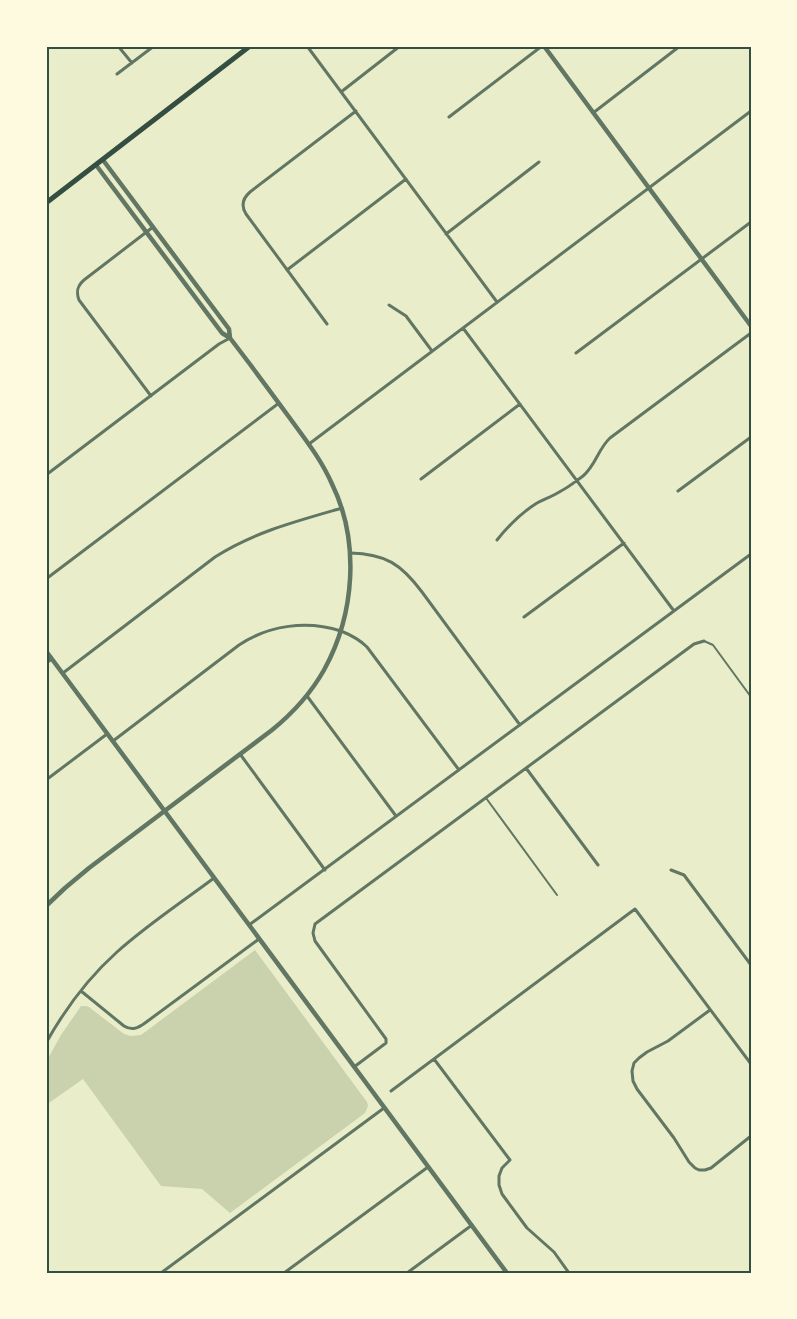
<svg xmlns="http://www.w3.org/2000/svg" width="797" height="1319" font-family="'Nunito Sans',sans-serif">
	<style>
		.green { fill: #cad2ad }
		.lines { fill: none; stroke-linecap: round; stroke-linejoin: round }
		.service { stroke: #617663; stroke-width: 2 }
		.minor { stroke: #617663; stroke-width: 3 }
		.tertiary { stroke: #617663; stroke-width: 4.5 }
		.secondary { stroke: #344e41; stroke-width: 5 }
		.neatline { fill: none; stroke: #344e41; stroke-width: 2 }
	</style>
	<rect width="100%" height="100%" fill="#e9edc9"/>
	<path class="green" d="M 255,950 L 367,1102 L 368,1106 L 365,1113 L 230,1213 L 202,1189 L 161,1186 L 83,1079 L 46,1105 L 46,1062 L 61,1035 L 81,1006 L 86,1006 L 89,1007 L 124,1034 L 131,1036 L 141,1035 Z"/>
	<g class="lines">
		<path class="service" d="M 704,641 L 713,645 L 751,697
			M 486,798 L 557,895"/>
		<path class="minor" d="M 118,46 L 132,63
			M 307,46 L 497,302
			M 117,74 L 154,46
			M 341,92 L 400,46
			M 593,113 L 680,46
			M 449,117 L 542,46
			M 446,234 L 539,162
			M 287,270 L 406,179
			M 389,305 L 406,316 L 432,351
			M 327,324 L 246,214 C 241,206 242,199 250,192 L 356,111
			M 463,328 L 674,611
			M 576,353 L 751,222
			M 151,396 L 79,300 C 76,292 77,286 84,280 L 153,227
			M 309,444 L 751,111
			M 46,475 L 219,344 L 230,338
			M 421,479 L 520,404
			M 678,491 L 751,437
			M 497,540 C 509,525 521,513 537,503 C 545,499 553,496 561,491 C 569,487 576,481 583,476 C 596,465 598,449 610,438 L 751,333
			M 350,553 C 386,554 401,564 422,592 L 520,725
			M 46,579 L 279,403
			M 524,617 L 624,543
			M 46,663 L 52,659
			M 63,673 L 215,557 C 254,532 297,521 342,508
			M 307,696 L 396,816
			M 113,741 L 239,645 C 269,625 307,620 341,631 C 351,635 359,639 367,647 L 459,770
			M 240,754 L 325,870
			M 526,768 L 598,865
			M 46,780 L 107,734
			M 671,870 L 684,875 L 751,965
			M 249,925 L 751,554
			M 81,991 L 124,1026 C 132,1031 138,1028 145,1023 L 259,939
			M 710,1010 L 668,1041 L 647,1052 L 639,1058 L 634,1063 L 632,1071 L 633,1081 L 637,1089 L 674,1138 L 689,1162 L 695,1168 L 699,1170 L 705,1170 L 711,1168 L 751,1136
			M 46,1043 C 65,1009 88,978 117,952 C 147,925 182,902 214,878
			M 434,1059 L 510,1160 L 502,1168 L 499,1176 L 499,1185 L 502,1194 L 527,1228 L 554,1252 L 569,1273
			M 354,1067 L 386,1043 L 386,1039 L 315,941 L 313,933 L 315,924 L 694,644 L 704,641
			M 391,1091 L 635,909 L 751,1064
			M 161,1273 L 384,1108
			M 284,1273 L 428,1167
			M 407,1273 L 472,1225"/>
		<path class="tertiary" d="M 544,46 L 751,326
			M 103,160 L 229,329 L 230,338
			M 46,651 L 507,1273
			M 46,906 L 65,888 L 89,868 L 272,730 C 293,713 311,693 324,670 C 355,614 360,541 332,484 C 321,459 305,439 289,417 C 270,391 250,364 230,338 L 222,333 L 96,165"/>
		<path class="secondary" d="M 46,203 L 250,46"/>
	</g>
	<rect width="797" height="1319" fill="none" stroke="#fefae0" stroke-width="95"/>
	<rect x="48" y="48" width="702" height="1224" class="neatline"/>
</svg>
